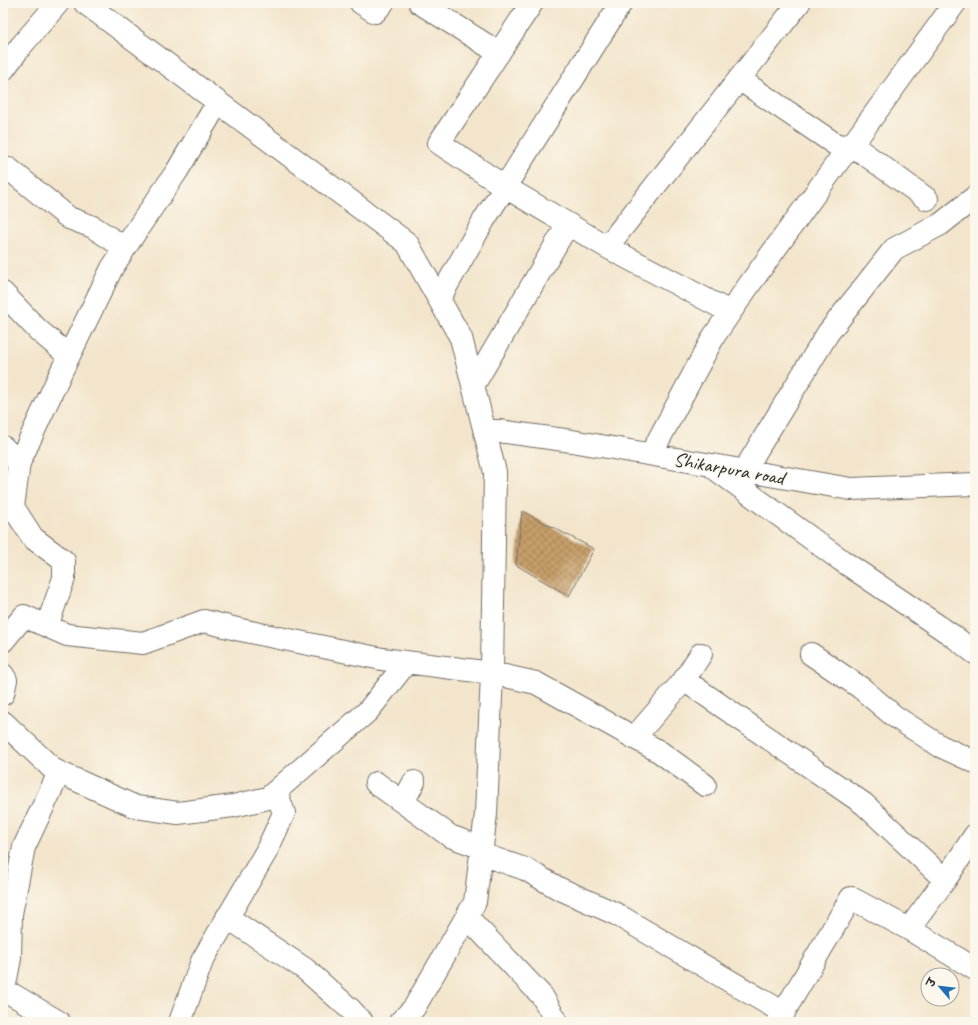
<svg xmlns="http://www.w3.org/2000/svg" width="978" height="1025" font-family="Caveat,'Playpen Sans Deva',sans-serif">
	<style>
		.building { fill: url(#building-cross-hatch) }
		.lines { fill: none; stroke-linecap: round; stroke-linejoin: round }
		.minor-casing { stroke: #716c63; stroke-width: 24 }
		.minor { stroke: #fff; stroke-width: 22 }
		.labels { text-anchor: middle; stroke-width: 3; stroke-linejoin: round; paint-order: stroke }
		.street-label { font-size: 20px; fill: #2b2b2b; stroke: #fbf7ec }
	</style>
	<defs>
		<pattern id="building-cross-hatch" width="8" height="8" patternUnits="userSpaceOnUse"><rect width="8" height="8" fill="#c69f6a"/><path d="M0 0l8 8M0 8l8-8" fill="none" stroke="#a18257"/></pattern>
	</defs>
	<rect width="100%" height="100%" fill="#fbf7ec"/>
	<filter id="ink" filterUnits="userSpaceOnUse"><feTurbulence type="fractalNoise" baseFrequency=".025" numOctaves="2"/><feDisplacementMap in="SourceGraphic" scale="8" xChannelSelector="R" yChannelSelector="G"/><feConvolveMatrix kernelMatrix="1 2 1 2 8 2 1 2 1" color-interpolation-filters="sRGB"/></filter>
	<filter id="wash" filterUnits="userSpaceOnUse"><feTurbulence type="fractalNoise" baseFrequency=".012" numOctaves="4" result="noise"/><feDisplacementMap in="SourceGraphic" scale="16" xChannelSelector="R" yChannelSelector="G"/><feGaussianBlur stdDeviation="0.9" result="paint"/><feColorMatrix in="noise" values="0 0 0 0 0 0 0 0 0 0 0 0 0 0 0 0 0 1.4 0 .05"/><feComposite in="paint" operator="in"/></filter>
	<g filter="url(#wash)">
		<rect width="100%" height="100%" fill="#f3e5cc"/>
		<g id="blocks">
			<path class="building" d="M 522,511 L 594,549 L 569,596 L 516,565 Z"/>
		</g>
	</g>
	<g filter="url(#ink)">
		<use href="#blocks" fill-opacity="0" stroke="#716c63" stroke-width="1"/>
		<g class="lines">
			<g class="minor-casing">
				<path id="minor" d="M 85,3 L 407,243 L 461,338 L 495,472 L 492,673 L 486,814 L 475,902 L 414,1008 L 400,1022
					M 361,3 L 375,12 L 383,3
					M 420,3 L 499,53
					M 532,3 L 439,143 L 505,187 L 607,247 L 799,3
					M 3,70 L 21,46 L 58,3
					M 739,79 L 838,146 L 852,145 L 927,199
					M 9,169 L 69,218 L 93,227 L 125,248
					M 607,247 L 730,312
					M 3,293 L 38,330 L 69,356
					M 439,299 L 484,220 L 621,3
					M 473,386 L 568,224
					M 484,429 L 572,441 L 851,489 L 975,484
					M 3,447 L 19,463
					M 651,454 L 714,336 L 749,285 L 840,159 L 852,145 L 955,3
					M 714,468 L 841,560 L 953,636 L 975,653
					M 744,471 L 828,333 L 894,249 L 941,224 L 975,197
					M 47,626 L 64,578 L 64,561 L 33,538 L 13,507 L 19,463 L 62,370 L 112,268 L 140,225 L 177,171 L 218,102
					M 3,641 L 24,616 L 67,635 L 143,643 L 204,621 L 241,630 L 382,659 L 492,673 L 536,683 L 660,752 L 705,785
					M 811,654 L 861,688 L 894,716 L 940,746 L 975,762
					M 3,675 L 6,680 L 3,694
					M 684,680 L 864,804 L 945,880 L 909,929
					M 3,722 L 54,770 L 136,807 L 178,813 L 233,806 L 268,798 L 368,711 L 407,662
					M 634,738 L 684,680 L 701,654
					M 376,783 L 450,836 L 482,848
					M 403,802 L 414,782
					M 481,854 L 525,869 L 558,888 L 616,914 L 784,1013
					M 945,880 L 975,835
					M 227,917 L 305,969 L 350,1009 L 362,1022
					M 467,917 L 542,996 L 557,1022
					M 3,989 L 59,1022
					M 4,990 L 10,958 L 11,914 L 24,847 L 59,773
					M 180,1022 L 202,961 L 266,852 L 284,813 L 276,791
					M 778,1022 L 851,898 L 909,929 L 975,969"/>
			</g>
			<use href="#minor" class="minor"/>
		</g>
	</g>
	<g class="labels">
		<g class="street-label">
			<text transform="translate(729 468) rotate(10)" y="7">Shikarpura road</text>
		</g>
	</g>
	<rect width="978" height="1025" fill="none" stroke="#fbf7ec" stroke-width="16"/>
	<g transform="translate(940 987) rotate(298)"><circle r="19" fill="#fbf7ec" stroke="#a8a59f"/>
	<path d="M0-3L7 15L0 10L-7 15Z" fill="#1f6fb2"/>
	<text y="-6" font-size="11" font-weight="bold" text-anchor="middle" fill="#2b2b2b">उ</text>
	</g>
</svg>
